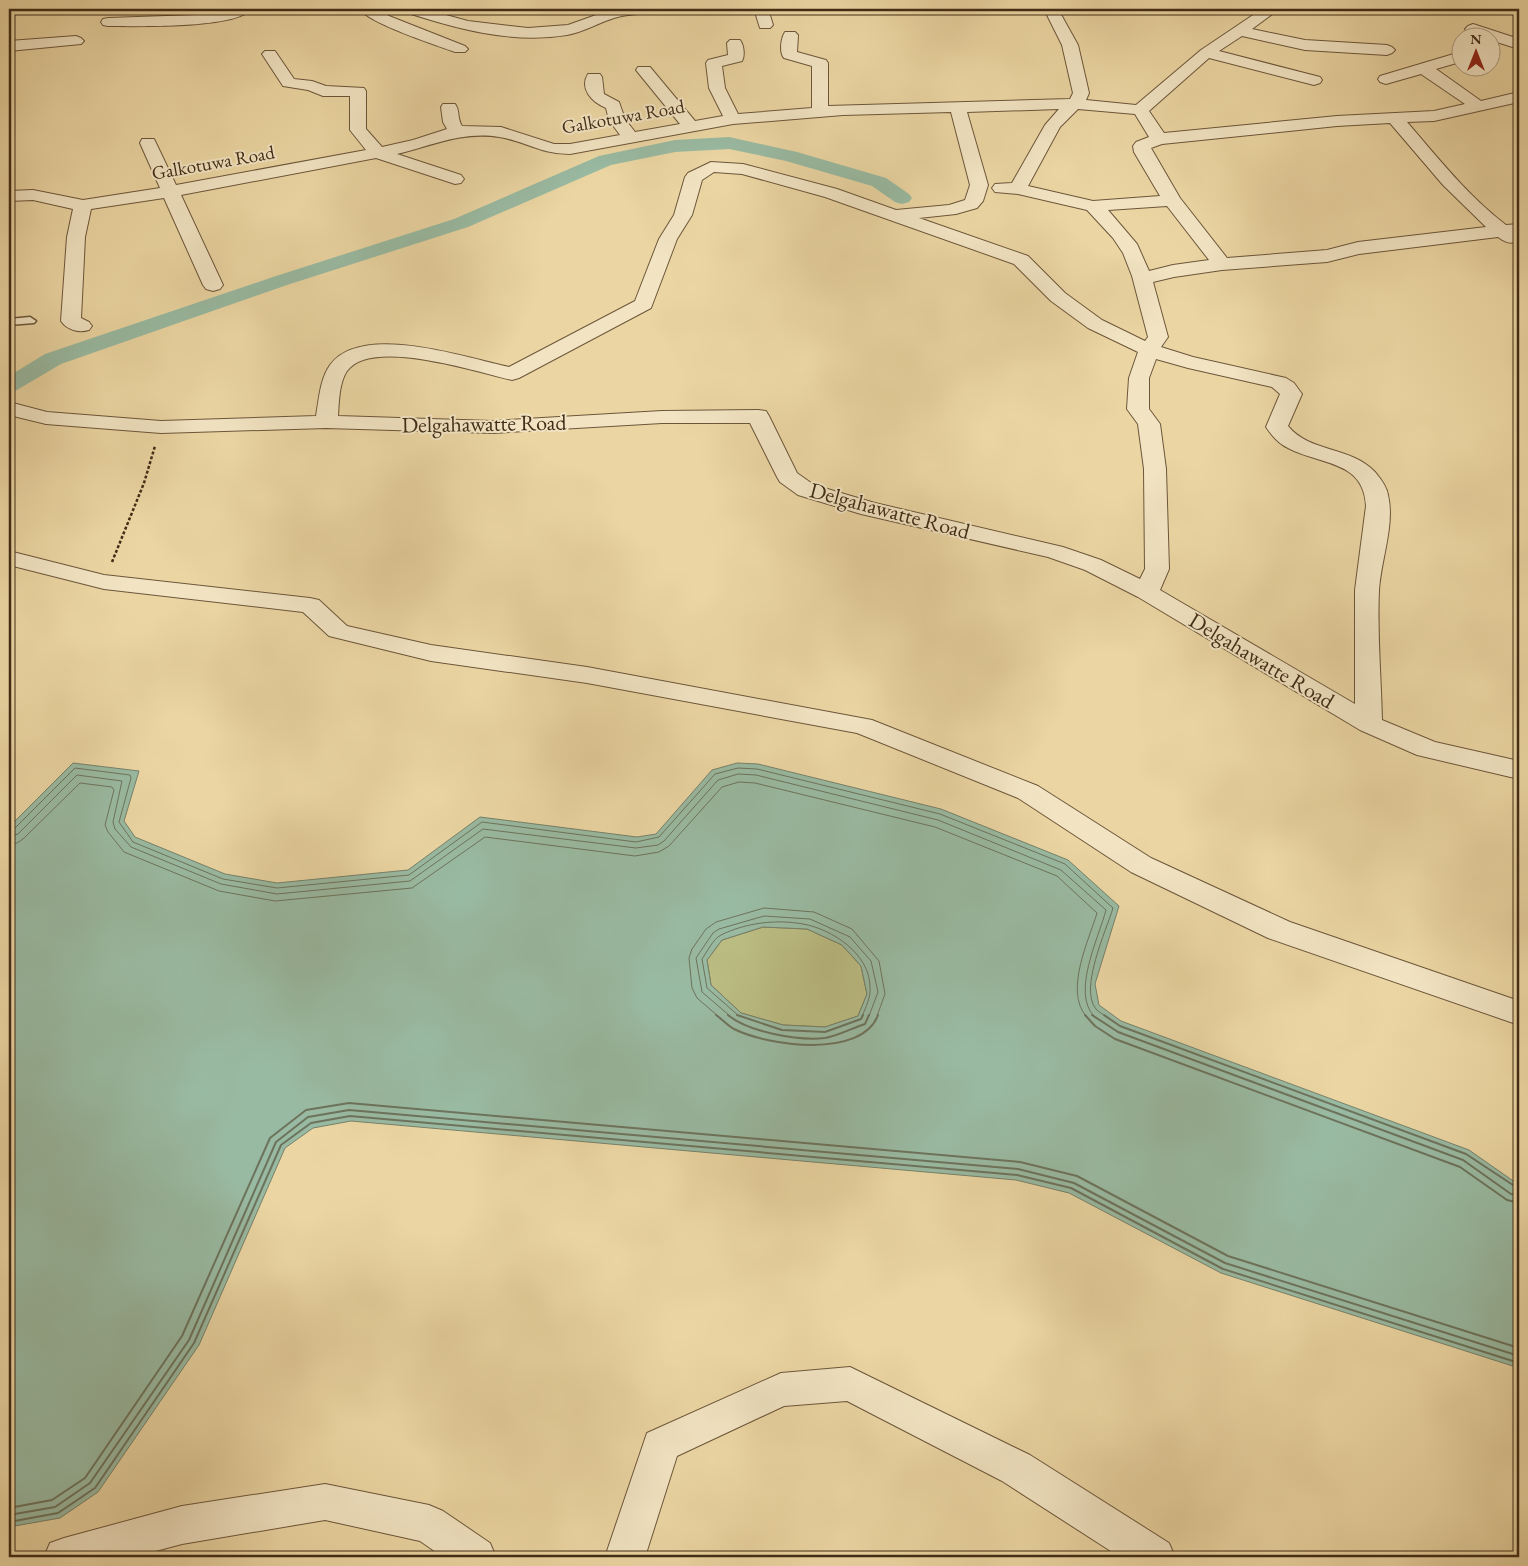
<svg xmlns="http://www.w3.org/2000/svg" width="1528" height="1566" font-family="'EB Garamond',serif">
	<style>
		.green { fill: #bbbd83; stroke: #7e744d }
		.water { fill: #99baa2; stroke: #76816a; fill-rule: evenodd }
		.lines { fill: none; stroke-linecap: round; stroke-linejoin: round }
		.shore-far1 { stroke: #6d735c; stroke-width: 1 }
		.shore { stroke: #6d735c; stroke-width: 2 }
		.canal { fill: #99baa2; fill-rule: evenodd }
		.lane-casing { stroke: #6c563a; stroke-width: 3 }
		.street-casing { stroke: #6c563a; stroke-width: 2 }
		.path { stroke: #412c17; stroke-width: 2.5; stroke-dasharray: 3 2; stroke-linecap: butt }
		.lane { fill: #f2e4c3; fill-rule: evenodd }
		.street { fill: #f2e4c3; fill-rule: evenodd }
		.labels { text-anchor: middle; stroke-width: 4; stroke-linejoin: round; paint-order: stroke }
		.far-street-label { font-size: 19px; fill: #412c17; stroke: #f2e4c3 }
		.street-label { font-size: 22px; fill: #412c17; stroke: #f2e4c3 }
	</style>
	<rect width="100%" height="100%" fill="#ebd6a3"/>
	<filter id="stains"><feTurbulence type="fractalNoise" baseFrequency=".004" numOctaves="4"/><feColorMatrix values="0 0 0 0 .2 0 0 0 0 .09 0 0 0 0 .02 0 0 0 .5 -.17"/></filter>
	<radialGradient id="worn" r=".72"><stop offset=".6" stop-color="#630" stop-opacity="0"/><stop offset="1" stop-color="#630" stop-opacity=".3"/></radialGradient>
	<path class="green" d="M 763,927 L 807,929 L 842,945 L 861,966 L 867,994 L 858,1016 L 825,1027 L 783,1025 L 741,1013 L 711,985 L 707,960 L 722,940 Z"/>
	<path class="water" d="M 73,763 L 139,771 L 124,821 L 135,837 L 225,874 L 277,883 L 408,870 L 480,817 L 637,837 L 656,834 L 712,770 L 737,763 L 758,764 L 941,809 L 1068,860 L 1119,906 L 1095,984 L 1099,1005 L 1121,1021 L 1469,1150 L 1519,1185 L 1519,1368 L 1221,1273 L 1069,1193 L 1016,1180 L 351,1121 L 313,1128 L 285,1148 L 199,1345 L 98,1492 L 60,1518 L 9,1527 L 9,827 ZM 763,927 L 807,929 L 842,945 L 861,966 L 867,994 L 858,1016 L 825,1027 L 783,1025 L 741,1013 L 711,985 L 707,960 L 722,940 Z"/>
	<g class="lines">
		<path class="shore-far1" d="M 9,830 L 14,829 L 75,768 L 130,775 L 131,778 L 119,822 L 133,842 L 223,879 L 277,888 L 409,875 L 482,822 L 636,842 L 659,837 L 715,774 L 738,768 L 757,769 L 940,814 L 1065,864 L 1113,908 C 1106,931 1079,989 1096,1009 C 1098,1012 1103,1014 1106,1016
			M 9,837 L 18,834 L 77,775 L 122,781 L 113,822 L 115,829 L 131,847 L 221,884 L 277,894 L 410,881 L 483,829 L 636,848 L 658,845 L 664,841 L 718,780 L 738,774 L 756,775 L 938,820 L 1061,870 L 1106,910 C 1099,937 1071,993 1094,1016
			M 9,844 L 17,843 L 23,839 L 80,783 L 112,787 L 114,790 L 105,825 L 108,832 L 124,852 L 219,891 L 275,901 L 412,888 L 485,837 L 635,856 L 659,852 L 669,846 L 722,787 L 739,782 L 755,783 L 935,827 L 1057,876 L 1097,913 C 1089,940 1064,991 1086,1016
			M 718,1016 L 697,998 L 692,988 L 689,958 L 692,949 L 706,929 L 716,922 L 764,908 L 814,912 L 852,929 L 879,961 L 885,994 L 877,1016
			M 730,1016 L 702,992 L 696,958 L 713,933 L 719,929 L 764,916 L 810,919 L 850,937 L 871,961 L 878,992 L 869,1016
			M 739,1016 L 707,988 L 702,959 C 707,952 713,939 721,935 C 745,923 776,919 803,924 C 832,929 870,954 870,987 C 871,997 866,1007 862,1016"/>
		<path class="shore" d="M 716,1015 C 722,1019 728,1026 734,1029 C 768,1046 862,1059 878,1015
			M 728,1015 C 748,1032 798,1041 825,1038 C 838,1036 852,1028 865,1024 L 869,1015
			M 737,1015 L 782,1030 L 825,1032 L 861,1019 L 863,1015
			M 1085,1015 L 1095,1026 L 1115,1039 L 1460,1167 L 1507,1200 L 1519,1203
			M 1092,1015 L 1118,1032 L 1463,1160 L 1511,1194 L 1519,1195
			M 1104,1015 L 1120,1026 L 1466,1154 L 1519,1189
			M 9,1508 L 52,1500 L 85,1478 L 182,1336 L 270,1138 L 306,1110 L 349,1103 L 1020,1162 L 1077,1176 L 1228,1256 L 1519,1348
			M 9,1515 L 55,1507 L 90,1483 L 189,1340 L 276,1142 L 308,1117 L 349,1110 L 1018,1169 L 1074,1183 L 1225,1263 L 1519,1356
			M 9,1522 L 58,1513 L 95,1488 L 194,1343 L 281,1145 L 311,1123 L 350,1116 L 1017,1175 L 1071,1188 L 1223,1269 L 1519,1363"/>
		<path class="canal" d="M 729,137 L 797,152 L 886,178 L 909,194 L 912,198 L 909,202 L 902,204 L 895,202 L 872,186 L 786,161 L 729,149 L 675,152 L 611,165 L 468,227 L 287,285 L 61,364 L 17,390 L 9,392 L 9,376 L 45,354 L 273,277 L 454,219 L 599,156 L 675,140 Z"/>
		<g class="lane-casing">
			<path id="lane" d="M 30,317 L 36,321 L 34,323 L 9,325 L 9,319 Z"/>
		</g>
		<g class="street-casing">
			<path id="street" d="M 231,9 L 251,9 C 237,29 134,26 108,26 L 103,25 L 101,22 L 103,19 L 108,18 L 196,15 Z
				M 360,9 L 377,9 L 389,16 L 465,46 L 468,49 L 465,52 L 455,52 C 436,45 368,23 360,9 Z
				M 403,9 L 424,9 L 468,21 L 528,28 L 568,25 L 613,9 L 659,9 L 657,12 L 652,13 C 640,14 626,14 614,18 C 598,23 584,32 567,35 C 512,44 457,29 405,12 Z
				M 754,9 L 768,9 L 773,25 L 770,28 L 760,28 Z
				M 1044,9 L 1058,9 L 1078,45 L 1089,93 L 1086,100 L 1136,105 L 1201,50 L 1262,9 L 1279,9 L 1252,29 L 1305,40 L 1387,45 L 1392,47 L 1395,50 L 1392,53 L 1387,55 L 1305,50 L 1242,36 L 1219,51 L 1320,77 L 1322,80 L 1320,83 L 1314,85 L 1209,58 L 1149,111 L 1164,133 L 1337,116 L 1434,111 L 1465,104 L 1421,74 L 1386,84 L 1380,82 L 1378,79 L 1380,76 L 1457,53 L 1460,54 L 1460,62 L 1436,69 L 1481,101 L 1519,92 L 1519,102 L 1434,121 L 1407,122 C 1438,158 1468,196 1506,225 L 1519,224 L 1518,242 C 1509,244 1505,242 1498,237 L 1359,254 L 1327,262 L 1222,270 L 1174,277 L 1153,282 L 1168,337 L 1161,347 L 1193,357 L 1286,378 L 1294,383 L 1302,394 L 1288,426 C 1310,453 1351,446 1375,472 C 1380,478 1387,487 1388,495 C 1395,525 1381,559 1379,590 C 1377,633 1381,676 1382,720 L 1435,742 L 1519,761 L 1519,779 L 1417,755 L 1360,730 L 1138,597 L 1085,570 L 1048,557 L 861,514 L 798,495 L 780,482 L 777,477 L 750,423 L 662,423 L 493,433 L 326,428 L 161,433 L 46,424 L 9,415 L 9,402 L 47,412 L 161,421 L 316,416 C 319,399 320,379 330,365 C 362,322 466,358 509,367 L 635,301 L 659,239 L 674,215 L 685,177 L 688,173 L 711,162 L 743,164 L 837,189 L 896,210 L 949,205 L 965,200 L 970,185 L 951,112 L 843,115 L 733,124 L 570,154 C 540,154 525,141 499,137 C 461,131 432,146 397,154 L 461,175 L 464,179 L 461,183 L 455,184 L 376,158 L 181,195 L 223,285 L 220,289 L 213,291 L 206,289 L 203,285 L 164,198 L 91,209 L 85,237 L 81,318 L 89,322 L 92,326 L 89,330 C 79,333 67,330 61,321 L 67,237 L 73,209 L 33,200 L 9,201 L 9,191 L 33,190 L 83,200 L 160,188 L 140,143 L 142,139 L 154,139 L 156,143 L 176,185 L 366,150 L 350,130 L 350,96 L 323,96 L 308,90 L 283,86 L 262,54 L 265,51 L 275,51 L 294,79 L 312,81 L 326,86 L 364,88 L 366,91 L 366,129 L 382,147 L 413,140 L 447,129 L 443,122 L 441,107 L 443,104 L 455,104 C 460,110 457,119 462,126 L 501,127 L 554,144 L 570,144 L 620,135 L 609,120 L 606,108 C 592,102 579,89 588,74 L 600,74 L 602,77 L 604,94 L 619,102 L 625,119 L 635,132 L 680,124 L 636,70 L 638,67 L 650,67 L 695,121 L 723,116 L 709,88 L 706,63 L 708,60 L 728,55 L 727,43 L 730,40 L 740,40 C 744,45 745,56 742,61 L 722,66 L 725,88 L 738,114 L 812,108 L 812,66 L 784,58 C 779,52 781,38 785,32 L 795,32 L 798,35 L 797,52 L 826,60 L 828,63 L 828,106 L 1070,99 L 1073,93 L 1062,45 ZM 1059,109 L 1045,125 L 1012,183 L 995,184 L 992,188 L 995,192 L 1018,194 L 1087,210 L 1113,238 L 1123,253 L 1132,276 L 1148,337 L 1145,341 L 1102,320 L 1065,293 L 1028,256 L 919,218 L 956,214 L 977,208 L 983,201 L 988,185 L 967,112 ZM 1078,109 L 1135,114 L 1149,137 L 1136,142 L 1133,146 L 1134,152 L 1160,196 L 1093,201 L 1028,186 L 1060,127 ZM 1390,123 L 1443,185 L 1486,227 L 1358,242 L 1327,250 L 1227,258 L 1180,198 L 1151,148 L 1162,144 L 1337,126 ZM 714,172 L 742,174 L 825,197 L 1014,264 L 1051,301 L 1088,328 L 1138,352 L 1129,378 L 1127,409 L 1138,424 L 1144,469 L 1145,569 L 1140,579 L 1101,560 L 1063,547 L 875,503 L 814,485 L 797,473 L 769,416 L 766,411 L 758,410 L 662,411 L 493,421 L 338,416 C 339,402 339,383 347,371 C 371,337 477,372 512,380 L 519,378 L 651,308 L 677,239 L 692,215 L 702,180 ZM 1167,206 L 1209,260 L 1173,265 L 1149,271 L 1137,244 L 1108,210 ZM 1156,359 L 1188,368 L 1272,387 L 1280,394 L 1266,427 C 1272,436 1279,444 1288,448 C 1320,465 1364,460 1366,506 L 1355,590 L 1355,704 L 1160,590 L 1169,569 L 1166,469 L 1160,424 L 1149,409 L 1149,378 Z
				M 1473,24 L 1519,39 L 1519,49 L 1490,40 L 1490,38 C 1483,38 1470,36 1465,29 L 1468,26 Z
				M 76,36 L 81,38 L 84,41 L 81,44 L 9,51 L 9,41 Z
				M 9,551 L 104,575 L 310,598 L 319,600 L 347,626 L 431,645 L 587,667 L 872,720 L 1038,786 L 1151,858 L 1290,922 L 1519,1001 L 1519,1025 L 1268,938 L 1131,872 L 1018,798 L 857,733 L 587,683 L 431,661 L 329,636 L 303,612 L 104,589 L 9,565 Z
				M 850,1367 L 1030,1455 L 1169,1543 L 1175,1557 L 1120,1557 L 1002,1481 L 847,1401 L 784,1406 L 677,1456 L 645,1557 L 605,1557 L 647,1433 L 781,1373 Z
				M 325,1484 L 429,1505 L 443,1511 L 490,1543 L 496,1557 L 443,1557 L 420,1541 L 325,1520 L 182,1544 L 133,1557 L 44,1557 L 50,1543 L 64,1538 L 182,1506 Z"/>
		</g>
		<path class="path" d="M 112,562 L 144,483 L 155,446"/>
		<use href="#lane" class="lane"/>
		<use href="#street" class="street"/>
	</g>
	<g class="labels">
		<g class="far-street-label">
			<text transform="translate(623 116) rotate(-10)" y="7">Galkotuwa Road</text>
			<text transform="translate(213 162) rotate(-10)" y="7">Galkotuwa Road</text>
		</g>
		<g class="street-label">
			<text transform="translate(484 423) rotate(-1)" y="8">Delgahawatte Road</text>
			<text transform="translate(890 510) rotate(15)" y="8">Delgahawatte Road</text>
			<text transform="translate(1262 660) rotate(31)" y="8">Delgahawatte Road</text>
		</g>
	</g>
	<rect width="1528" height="1566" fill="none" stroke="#ebd6a3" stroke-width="30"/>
	<rect x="10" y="10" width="1508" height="1546" fill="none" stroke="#412c17" stroke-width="2.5"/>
	<rect x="15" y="15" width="1498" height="1536" fill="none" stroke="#412c17"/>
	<g transform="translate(1476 52)"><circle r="24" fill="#f2e4c3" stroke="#ab9a7e"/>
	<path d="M0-4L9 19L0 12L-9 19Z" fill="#8f2418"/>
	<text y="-8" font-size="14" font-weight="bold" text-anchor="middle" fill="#412c17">N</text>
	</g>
	<rect width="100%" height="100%" filter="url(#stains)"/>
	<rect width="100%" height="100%" fill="url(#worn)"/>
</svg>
